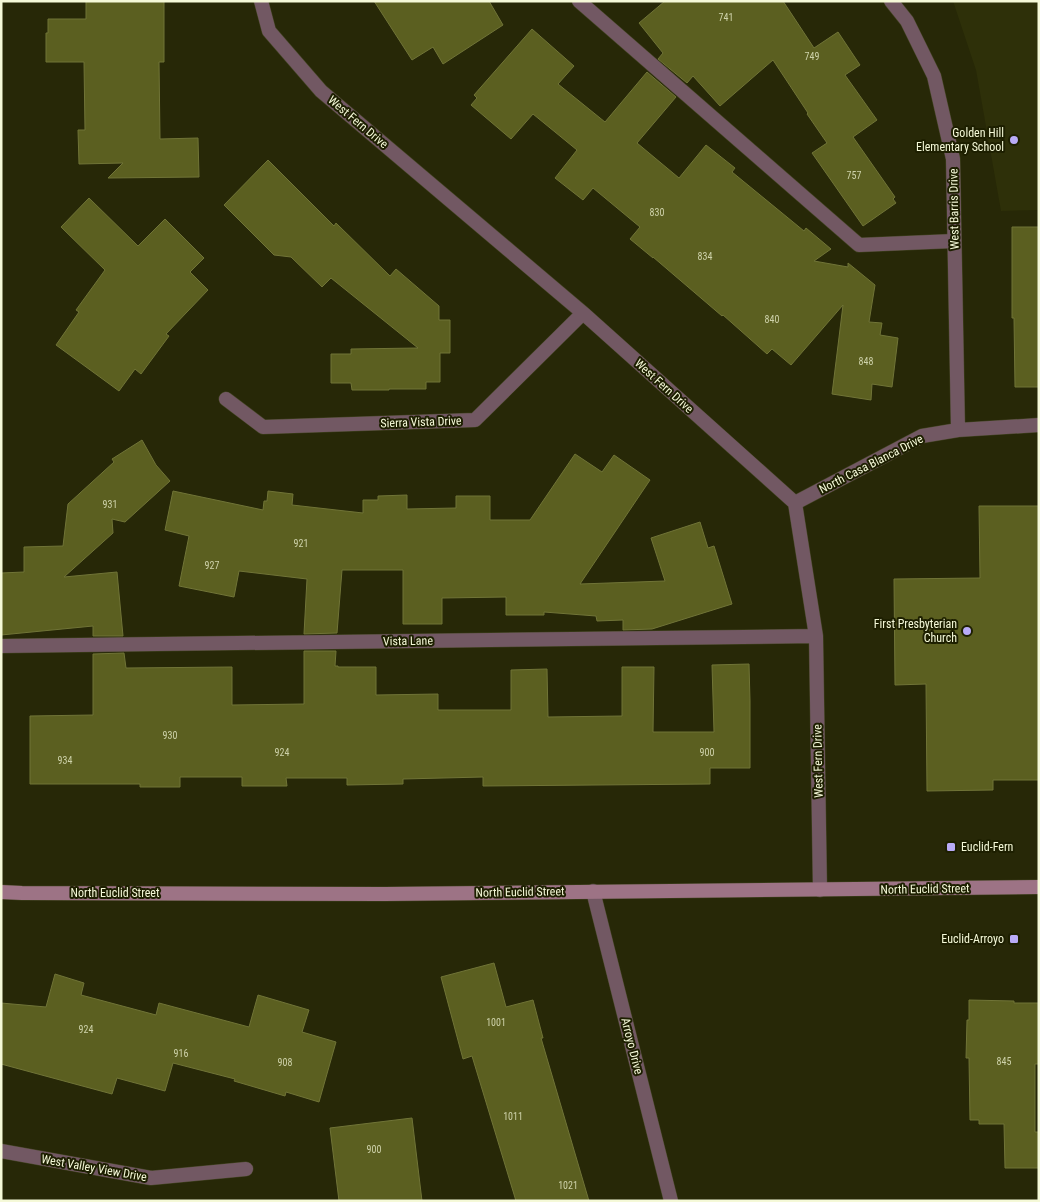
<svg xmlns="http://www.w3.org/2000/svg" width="1040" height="1202" font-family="'Roboto Condensed',sans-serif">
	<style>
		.built { fill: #2e3009 }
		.building { fill: #5b5f20; stroke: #707437 }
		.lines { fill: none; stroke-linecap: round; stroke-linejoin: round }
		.service-casing { stroke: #444524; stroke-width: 15 }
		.minor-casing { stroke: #444524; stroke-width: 15 }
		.secondary-casing { stroke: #444524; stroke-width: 15 }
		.service { stroke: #725863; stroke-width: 14 }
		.minor { stroke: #725863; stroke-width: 14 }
		.secondary { stroke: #9d7385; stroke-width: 14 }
		.poi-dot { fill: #b9abf7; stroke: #1d1f00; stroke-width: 2 }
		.labels { text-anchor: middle; stroke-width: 4; stroke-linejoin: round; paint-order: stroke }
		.number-label { font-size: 10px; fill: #ced2aa }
		.street-label { font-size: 12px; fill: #f5f9d8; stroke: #1d1f00 }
		.poi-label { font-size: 12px; fill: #f5f9d8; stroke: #1d1f00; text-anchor: end }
	</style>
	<rect width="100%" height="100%" fill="#272807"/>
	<path class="built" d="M 953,1 L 1039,1 L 1039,210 L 1001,211 L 976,70 Z"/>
	<path class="building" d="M 86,1 L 164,1 L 164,62 L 159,62 L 160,139 L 198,138 L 199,177 L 108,178 L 123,163 L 79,164 L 78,130 L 85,130 L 84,62 L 46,62 L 46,33 L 48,33 L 48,19 L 86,19 Z
		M 374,1 L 489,1 L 503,25 L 443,64 L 433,47 L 412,60 Z
		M 665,1 L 783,1 L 814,48 L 838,32 L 860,65 L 845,75 L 877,120 L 853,137 L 895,197 L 893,199 L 896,203 L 863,226 L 812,153 L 827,143 L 807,114 L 808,113 L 773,60 L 720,106 L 693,76 L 687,83 L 658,59 L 663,53 L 639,23 Z
		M 532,29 L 574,66 L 558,84 L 605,122 L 647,72 L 676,97 L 637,143 L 679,178 L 706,145 L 735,168 L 732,172 L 804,231 L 806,228 L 831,249 L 814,261 L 848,267 L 848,263 L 875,285 L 869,322 L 882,323 L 880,335 L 898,338 L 892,387 L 872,384 L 871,400 L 832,394 L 843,305 L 791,365 L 772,349 L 767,354 L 723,315 L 722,316 L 653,257 L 653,258 L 630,239 L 640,227 L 593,188 L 583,200 L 555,178 L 577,150 L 533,114 L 511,139 L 471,105 L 477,98 L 474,95 Z
		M 268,160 L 334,226 L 336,223 L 390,276 L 396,269 L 439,306 L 439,320 L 450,320 L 450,353 L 440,353 L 440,382 L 426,382 L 426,389 L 389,389 L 389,390 L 352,390 L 351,383 L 331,383 L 331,354 L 351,354 L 351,349 L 418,348 L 331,278 L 322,287 L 291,257 L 274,255 L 224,205 Z
		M 89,198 L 138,246 L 165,219 L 204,258 L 190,272 L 208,290 L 166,334 L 169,336 L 141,374 L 135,369 L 119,391 L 56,345 L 79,312 L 76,310 L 105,270 L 61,227 Z
		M 1012,227 L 1039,227 L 1039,387 L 1015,387 L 1014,318 L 1012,318 Z
		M 142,440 L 156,465 L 170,481 L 125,522 L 112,519 L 113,533 L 64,577 L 117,572 L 123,636 L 93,636 L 93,626 L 1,635 L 1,573 L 24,572 L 24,547 L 63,546 L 68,504 L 114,462 L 112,459 Z
		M 575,454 L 602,472 L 614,455 L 650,480 L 580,584 L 665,581 L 651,538 L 700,522 L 708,548 L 714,546 L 732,604 L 652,629 L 623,630 L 623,620 L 597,621 L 596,616 L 544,612 L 544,615 L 506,615 L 506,597 L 442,598 L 442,624 L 403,624 L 403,570 L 342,570 L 337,633 L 304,634 L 307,579 L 239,571 L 234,597 L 179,586 L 189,536 L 165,530 L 173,491 L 263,510 L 264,501 L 267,501 L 268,491 L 293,494 L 292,505 L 363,513 L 363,500 L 378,500 L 378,496 L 407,495 L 407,509 L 456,508 L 456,496 L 490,496 L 490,520 L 530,520 Z
		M 979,506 L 1039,506 L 1039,780 L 993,780 L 993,790 L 927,791 L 926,684 L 895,685 L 894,579 L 980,578 Z
		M 304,651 L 336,651 L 335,666 L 338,666 L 338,667 L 376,667 L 376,695 L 438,694 L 438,710 L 511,710 L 511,670 L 547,669 L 548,717 L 622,716 L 622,667 L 654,667 L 653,732 L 714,732 L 712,665 L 749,664 L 750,701 L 750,768 L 710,768 L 710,784 L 483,786 L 483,777 L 403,779 L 403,784 L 347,785 L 347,778 L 286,778 L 287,786 L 242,786 L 242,777 L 180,777 L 180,787 L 140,787 L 140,784 L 30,784 L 30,716 L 93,715 L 93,654 L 124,653 L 126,668 L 232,667 L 232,705 L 304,704 Z
		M 494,963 L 506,1007 L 533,1000 L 543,1038 L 541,1038 L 589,1201 L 516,1201 L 472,1056 L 463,1059 L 441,977 Z
		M 55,974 L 84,983 L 81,995 L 156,1015 L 159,1003 L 249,1027 L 258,995 L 309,1010 L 302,1032 L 336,1042 L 319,1102 L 286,1092 L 285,1096 L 234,1081 L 235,1079 L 173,1063 L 165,1091 L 117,1078 L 112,1094 L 1,1064 L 1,1003 L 46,1007 Z
		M 969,1000 L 1014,1001 L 1014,1003 L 1039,1003 L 1039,1064 L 1035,1064 L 1035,1132 L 1039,1132 L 1039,1168 L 1005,1168 L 1004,1124 L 979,1124 L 979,1120 L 970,1120 L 969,1058 L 966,1058 L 967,1020 L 969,1020 Z
		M 412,1118 L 422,1201 L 339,1201 L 330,1128 Z"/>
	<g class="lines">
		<g class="service-casing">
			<path id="service" d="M 579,1 L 859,245 L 954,241"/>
		</g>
		<g class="minor-casing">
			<path id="minor" d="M 261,1 L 269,31 L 321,91 L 583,313 L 795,503 L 816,636 L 820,890
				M 891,1 L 907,21 L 934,76 L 953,159 L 958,430
				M 226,399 L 263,427 L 475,420 L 583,313
				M 795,503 L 922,436 L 958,430 L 1039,425
				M 1,646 L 816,636
				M 593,891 L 671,1201
				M 1,1151 L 151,1178 L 246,1169"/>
		</g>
		<g class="secondary-casing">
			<path id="secondary" d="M 1,892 L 22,893 L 385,894 L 1039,887"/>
		</g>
		<use href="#service" class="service"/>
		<use href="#minor" class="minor"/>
		<use href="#secondary" class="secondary"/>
	</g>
	<g class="poi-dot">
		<circle cx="1014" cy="140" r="5"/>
		<circle cx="967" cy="631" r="5"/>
		<rect x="946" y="842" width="10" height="10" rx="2.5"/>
		<rect x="1009" y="934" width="10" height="10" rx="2.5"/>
	</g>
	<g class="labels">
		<g class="number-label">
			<text x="726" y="21">741</text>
			<text x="812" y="60">749</text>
			<text x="854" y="179">757</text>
			<text x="657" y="216">830</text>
			<text x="705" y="260">834</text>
			<text x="772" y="323">840</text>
			<text x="866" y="365">848</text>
			<text x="110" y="508">931</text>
			<text x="301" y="547">921</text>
			<text x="212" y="569">927</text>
			<text x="170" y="739">930</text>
			<text x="282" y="756">924</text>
			<text x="707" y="756">900</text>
			<text x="65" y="764">934</text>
			<text x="496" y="1026">1001</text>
			<text x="86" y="1033">924</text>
			<text x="181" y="1057">916</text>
			<text x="1004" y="1065">845</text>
			<text x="285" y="1066">908</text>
			<text x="513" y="1120">1011</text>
			<text x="374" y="1153">900</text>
			<text x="568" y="1189">1021</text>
		</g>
		<g class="street-label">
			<text transform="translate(358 122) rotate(40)" y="4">West Fern Drive</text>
			<text transform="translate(954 209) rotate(-91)" y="4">West Barris Drive</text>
			<text transform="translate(664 386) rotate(42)" y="4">West Fern Drive</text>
			<text transform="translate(421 422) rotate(-2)" y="4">Sierra Vista Drive</text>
			<text transform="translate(871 464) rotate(-27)" y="4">North Casa Blanca Drive</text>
			<text transform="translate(408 641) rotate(-1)" y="4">Vista Lane</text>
			<text transform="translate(818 761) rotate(-91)" y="4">West Fern Drive</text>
			<text transform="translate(925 889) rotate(-1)" y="4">North Euclid Street</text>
			<text transform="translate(520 892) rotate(-1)" y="4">North Euclid Street</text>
			<text x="115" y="897">North Euclid Street</text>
			<text transform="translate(632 1046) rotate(76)" y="4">Arroyo Drive</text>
			<text transform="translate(94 1168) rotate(10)" y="4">West Valley View Drive</text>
		</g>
		<g class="poi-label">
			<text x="1004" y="137">Golden Hill<tspan x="1004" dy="14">Elementary School</tspan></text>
			<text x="957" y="628">First Presbyterian<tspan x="957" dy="14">Church</tspan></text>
			<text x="961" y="851" text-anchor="start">Euclid-Fern</text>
			<text x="1004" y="943">Euclid-Arroyo</text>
		</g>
	</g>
	<rect width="1040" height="1202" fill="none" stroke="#f5f9d8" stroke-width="5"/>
</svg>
